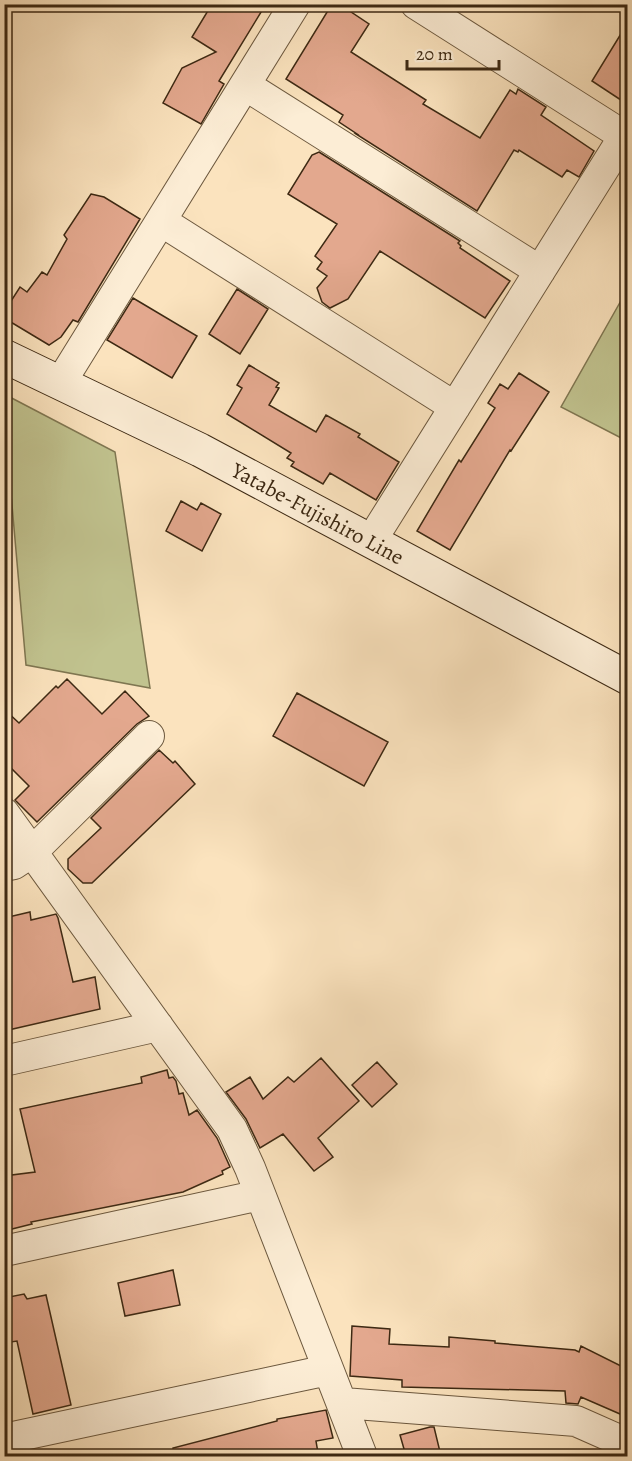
<svg xmlns="http://www.w3.org/2000/svg" width="632" height="1461" font-family="Alegreya,serif">
	<style>
		.green { fill: #c1c38f; stroke: #7f7651; stroke-width: 1.5 }
		.building { fill: #e3a88e; stroke: #3d2913; stroke-width: 1.5 }
		.lines { fill: none; stroke-linecap: round; stroke-linejoin: round }
		.minor-casing { stroke: #6c583e; stroke-width: 32 }
		.secondary-casing { stroke: #3d2913; stroke-width: 35 }
		.minor { stroke: #fcedd5; stroke-width: 30 }
		.secondary { stroke: #fcedd5; stroke-width: 33 }
		.labels { text-anchor: middle; stroke-width: 5; stroke-linejoin: round; paint-order: stroke }
		.street-label { font-size: 22px; fill: #3d2913; stroke: #fcedd5 }
	</style>
	<rect width="100%" height="100%" fill="#fbe3be"/>
	<filter id="stains"><feTurbulence type="fractalNoise" baseFrequency=".00333" numOctaves="4"/><feColorMatrix values="0 0 0 0 .2 0 0 0 0 .09 0 0 0 0 .02 0 0 0 .5 -.17"/></filter>
	<radialGradient id="worn" r=".72"><stop offset=".6" stop-color="#630" stop-opacity="0"/><stop offset="1" stop-color="#630" stop-opacity=".3"/></radialGradient>
	<path class="green" d="M 627,290 L 627,441 L 561,407 Z
		M 4,394 L 115,452 L 150,688 L 26,665 L 5,425 Z"/>
	<path class="building" d="M 212,4 L 266,4 L 219,81 L 224,84 L 201,124 L 163,103 L 182,68 L 216,52 L 192,37 Z
		M 332,4 L 339,4 L 369,24 L 351,52 L 426,100 L 423,104 L 480,138 L 510,90 L 516,94 L 518,89 L 546,107 L 541,115 L 594,151 L 579,177 L 567,170 L 562,177 L 519,150 L 518,152 L 514,150 L 477,211 L 356,134 L 357,134 L 339,122 L 343,115 L 286,79 Z
		M 627,24 L 627,104 L 592,81 Z
		M 319,152 L 460,241 L 458,243 L 461,246 L 460,248 L 510,281 L 485,318 L 380,251 L 348,299 L 330,308 L 322,302 L 317,288 L 327,276 L 317,269 L 322,262 L 315,256 L 337,224 L 288,194 L 312,155 Z
		M 91,194 L 104,197 L 140,219 L 78,322 L 73,320 L 61,337 L 49,345 L 4,318 L 4,312 L 20,287 L 27,292 L 42,272 L 47,275 L 67,239 L 64,235 Z
		M 237,289 L 268,309 L 240,354 L 209,334 Z
		M 133,298 L 197,336 L 172,378 L 107,340 Z
		M 249,365 L 279,383 L 276,387 L 279,388 L 269,405 L 316,432 L 326,415 L 360,434 L 358,437 L 399,462 L 376,500 L 330,473 L 323,484 L 291,466 L 294,462 L 287,458 L 291,453 L 227,414 L 242,388 L 237,385 Z
		M 519,373 L 549,392 L 511,451 L 510,450 L 450,550 L 417,531 L 459,460 L 461,462 L 495,408 L 488,403 L 500,384 L 508,389 Z
		M 181,501 L 197,510 L 201,503 L 221,514 L 202,551 L 166,531 Z
		M 67,679 L 102,714 L 125,691 L 149,716 L 137,724 L 37,822 L 15,800 L 29,786 L 4,761 L 4,709 L 19,723 L 56,686 L 58,688 Z
		M 297,693 L 388,742 L 364,786 L 273,736 Z
		M 159,750 L 173,763 L 175,761 L 195,784 L 92,883 L 83,883 L 68,869 L 68,859 L 101,828 L 91,818 Z
		M 30,912 L 31,920 L 56,914 L 58,918 L 73,982 L 95,977 L 100,1009 L 4,1031 L 4,918 Z
		M 321,1058 L 359,1101 L 318,1138 L 333,1157 L 314,1171 L 283,1134 L 260,1148 L 246,1119 L 226,1092 L 250,1077 L 263,1099 L 288,1077 L 294,1082 Z
		M 377,1062 L 397,1084 L 372,1107 L 352,1085 Z
		M 167,1070 L 169,1078 L 173,1077 L 176,1081 L 179,1094 L 183,1093 L 189,1115 L 197,1110 L 217,1138 L 230,1167 L 222,1171 L 223,1174 L 183,1192 L 31,1222 L 32,1224 L 4,1231 L 4,1176 L 35,1172 L 20,1109 L 142,1083 L 141,1077 Z
		M 173,1270 L 180,1305 L 125,1316 L 118,1283 Z
		M 24,1294 L 27,1299 L 46,1295 L 71,1405 L 33,1414 L 17,1341 L 4,1343 L 4,1298 Z
		M 352,1326 L 390,1329 L 389,1344 L 449,1347 L 449,1337 L 495,1341 L 495,1343 L 575,1350 L 579,1352 L 581,1346 L 627,1369 L 627,1417 L 581,1397 L 578,1404 L 566,1403 L 565,1391 L 402,1387 L 402,1380 L 350,1376 Z
		M 326,1410 L 333,1438 L 316,1441 L 318,1453 L 299,1456 L 174,1456 L 173,1448 L 277,1421 L 277,1419 Z
		M 430,1427 L 434,1427 L 441,1456 L 406,1456 L 400,1435 Z"/>
	<g class="lines">
		<g class="minor-casing">
			<path id="minor" d="M 416,4 L 624,136
				M 245,85 L 540,271
				M 161,221 L 455,407
				M 61,382 L 295,4
				M 371,541 L 628,130
				M 4,813 L 232,1129 L 250,1168 L 362,1456
				M 4,866 L 14,864 L 32,852 L 149,736
				M 4,1061 L 158,1026
				M 4,1251 L 260,1195
				M 343,1403 L 576,1421 L 628,1444
				M 4,1439 L 328,1370"/>
		</g>
		<g class="secondary-casing">
			<path id="secondary" d="M 4,356 L 200,450 L 628,678"/>
		</g>
		<use href="#minor" class="minor"/>
		<use href="#secondary" class="secondary"/>
	</g>
	<g class="labels">
		<g class="street-label">
			<text transform="translate(318 513) rotate(28)" y="8">Yatabe-Fujishiro Line</text>
		</g>
	</g>
	<rect width="632" height="1461" fill="none" stroke="#fbe3be" stroke-width="24"/>
	<rect x="6" y="6" width="620" height="1449" fill="none" stroke="#3d2913" stroke-width="3"/>
	<rect x="12" y="12" width="608" height="1437" fill="none" stroke="#3d2913" stroke-width="1.5"/>
	<path d="M407 60v9h92v-9" fill="none" stroke="#3d2913" stroke-width="3"/>
	<text x="416" y="60" font-size="18" fill="#3d2913" stroke="#fcedd5" stroke-width="4.5" paint-order="stroke">20 m</text>
	<rect width="100%" height="100%" filter="url(#stains)"/>
	<rect width="100%" height="100%" fill="url(#worn)"/>
</svg>
